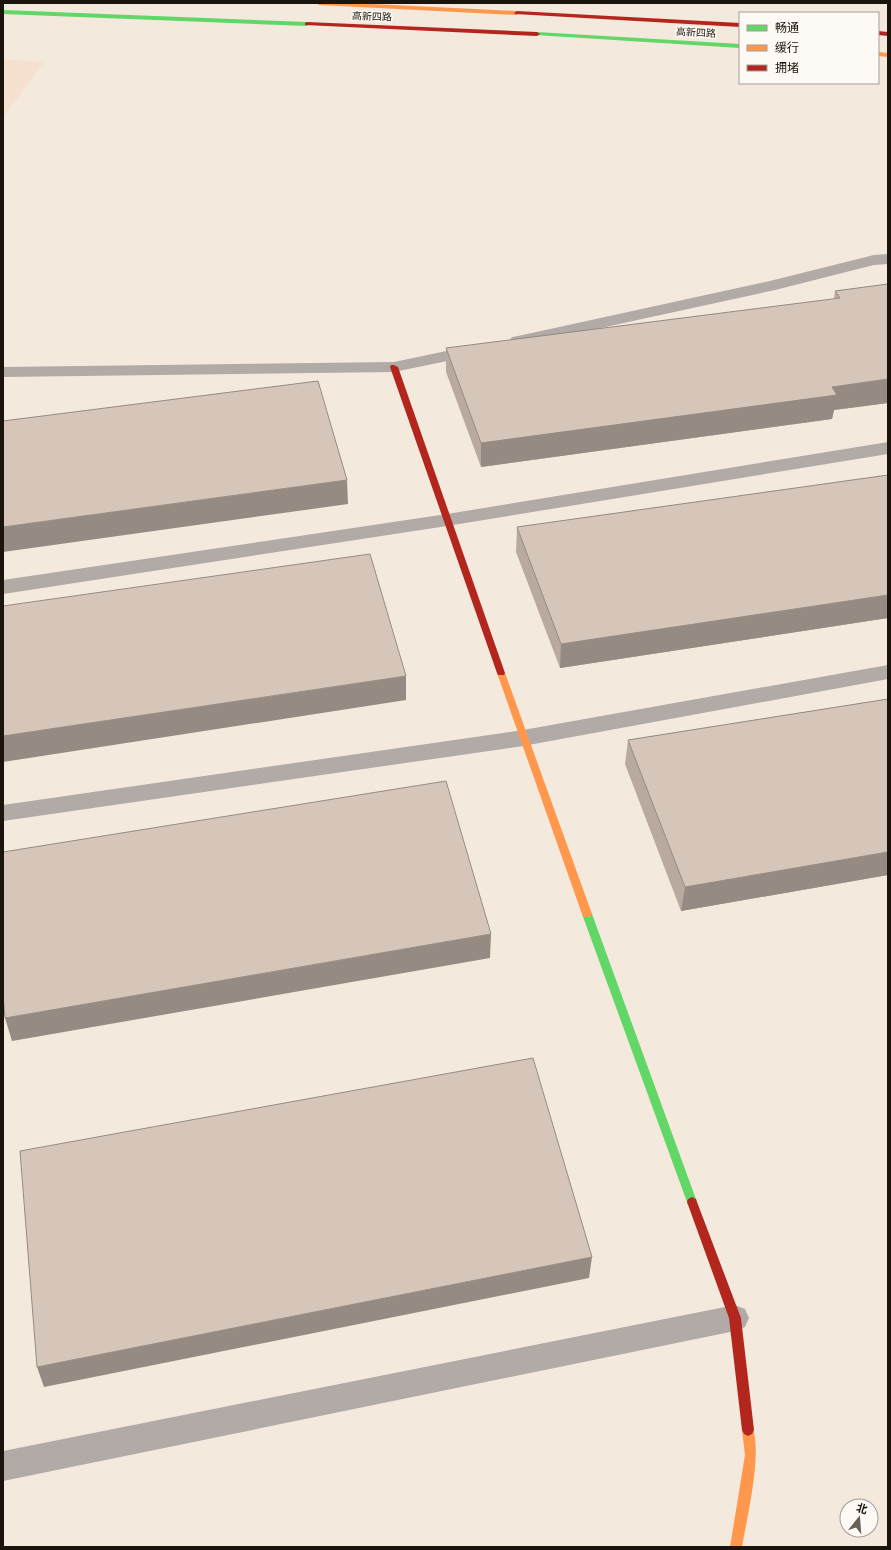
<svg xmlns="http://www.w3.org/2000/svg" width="891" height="1550" font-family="'Public Sans','Noto Sans SC',sans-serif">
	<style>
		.built { fill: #f5e1cd }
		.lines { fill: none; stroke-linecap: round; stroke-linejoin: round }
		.street { fill: #b1aaa7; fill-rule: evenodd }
		.fast { fill: #63d668; fill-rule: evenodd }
		.slow { fill: #ff974d; fill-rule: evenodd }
		.jam { fill: #b3261e; fill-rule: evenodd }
		.wall { fill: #b8aa9f }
		.shaded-wall { fill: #968b82 }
		.building { fill: #d6c6b9; stroke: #968b82 }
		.labels { text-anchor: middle; stroke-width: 3; stroke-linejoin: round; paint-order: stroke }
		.far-street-label { font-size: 10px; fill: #1b140c; stroke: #fdf9f5 }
	</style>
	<rect width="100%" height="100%" fill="#f4e9dd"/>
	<path class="built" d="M 3,59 L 44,62 L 3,117 Z"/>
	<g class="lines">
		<path class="street" d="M 888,254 L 888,264 L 874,265 L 775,290 L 518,346 L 512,345 L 509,341 L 512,337 L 518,336 L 774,280 L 874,255 Z
			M 475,345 L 481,346 L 484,350 L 481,354 L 394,372 L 3,377 L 3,367 L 394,362 Z
			M 888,442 L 888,454 L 447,526 L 3,594 L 3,580 L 447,514 Z
			M 888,665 L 888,679 L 523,746 L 3,821 L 3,805 L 523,730 Z
			M 735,1305 L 745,1309 L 749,1318 L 745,1327 L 735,1331 L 3,1481 L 3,1451 Z"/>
		<path class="fast" d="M 3,10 L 307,22 L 310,24 L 307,26 L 3,14 Z
			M 537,32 L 740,44 L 740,48 L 535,35 L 535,33 Z
			M 587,910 L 590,911 L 592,914 L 697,1202 L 696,1205 L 692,1207 L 688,1205 L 687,1202 L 582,914 L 584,911 Z"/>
		<path class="slow" d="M 316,3 L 353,3 L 517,11 L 520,13 L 517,15 L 319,5 Z
			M 878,52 L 888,53 L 888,57 L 878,56 Z
			M 501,670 L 505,673 L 592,914 L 590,917 L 584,917 L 582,914 L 497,673 Z
			M 748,1424 L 752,1426 C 763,1452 747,1517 742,1547 L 730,1547 L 745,1455 L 742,1430 L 744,1426 Z"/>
		<path class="jam" d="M 517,11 L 740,23 L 740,27 L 515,14 L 514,13 Z
			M 307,22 L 537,32 L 540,34 L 537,36 L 305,25 L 305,23 Z
			M 878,31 L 888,32 L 888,36 L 878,35 Z
			M 391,365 L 394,365 L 398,367 L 505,673 L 504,675 L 498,675 L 497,673 L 390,367 Z
			M 692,1197 L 696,1199 L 697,1202 L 741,1318 L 754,1430 L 752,1434 L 748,1436 L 744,1434 L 742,1430 L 729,1318 L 687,1202 L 688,1199 Z"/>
	</g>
	<path class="wall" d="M 888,284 L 888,403 L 834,410 L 832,419 L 481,467 L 446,372 L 446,348 L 834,299 L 835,291 Z
		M 888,475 L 888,618 L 560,668 L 516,552 L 517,527 Z
		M 888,699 L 888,875 L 681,911 L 625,764 L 628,740 Z"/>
	<path class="shaded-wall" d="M 888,379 L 888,403 L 834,410 L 832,419 L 481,467 L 481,443 L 832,387 Z
		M 347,480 L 348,504 L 3,552 L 3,527 Z
		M 888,595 L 888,618 L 560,668 L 561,644 Z
		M 406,676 L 406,700 L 3,762 L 3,736 Z
		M 888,852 L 888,875 L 681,911 L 685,887 Z
		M 491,934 L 490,958 L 12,1041 L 5,1018 Z
		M 592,1257 L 589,1278 L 44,1387 L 37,1367 Z"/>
	<path class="building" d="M 888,284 L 888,379 L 832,387 L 837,395 L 481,443 L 446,348 L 840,298 L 835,291 Z
		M 318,381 L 347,480 L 3,527 L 3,421 Z
		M 888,475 L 888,595 L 561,644 L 517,527 Z
		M 370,554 L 406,676 L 3,736 L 3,606 Z
		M 888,699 L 888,852 L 685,887 L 628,740 Z
		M 446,781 L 491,934 L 5,1018 L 3,995 L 3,852 Z
		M 533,1058 L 592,1257 L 37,1367 L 20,1151 Z"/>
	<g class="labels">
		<g class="far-street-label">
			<text transform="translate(372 16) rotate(2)" y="4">高新四路</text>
			<text transform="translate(696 32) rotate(3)" y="4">高新四路</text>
		</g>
	</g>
	<rect width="891" height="1550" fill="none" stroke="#1b140c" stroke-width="8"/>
	<rect x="739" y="12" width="140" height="72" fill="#fdf9f5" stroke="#a39d98"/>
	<rect x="747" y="25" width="20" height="6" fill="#63d668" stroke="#a39d98"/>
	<text x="775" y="32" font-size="12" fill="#1b140c">畅通</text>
	<rect x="747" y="45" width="20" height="6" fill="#ff974d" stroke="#a39d98"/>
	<text x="775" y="52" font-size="12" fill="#1b140c">缓行</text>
	<rect x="747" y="65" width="20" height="6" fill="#b3261e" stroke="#a39d98"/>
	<text x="775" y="72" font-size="12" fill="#1b140c">拥堵</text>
	<g transform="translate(859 1518) rotate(17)"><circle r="19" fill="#fdf9f5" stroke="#a39d98"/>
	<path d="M0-3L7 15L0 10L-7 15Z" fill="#675f55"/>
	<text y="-6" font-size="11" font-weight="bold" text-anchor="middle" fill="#1b140c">北</text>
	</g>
</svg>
